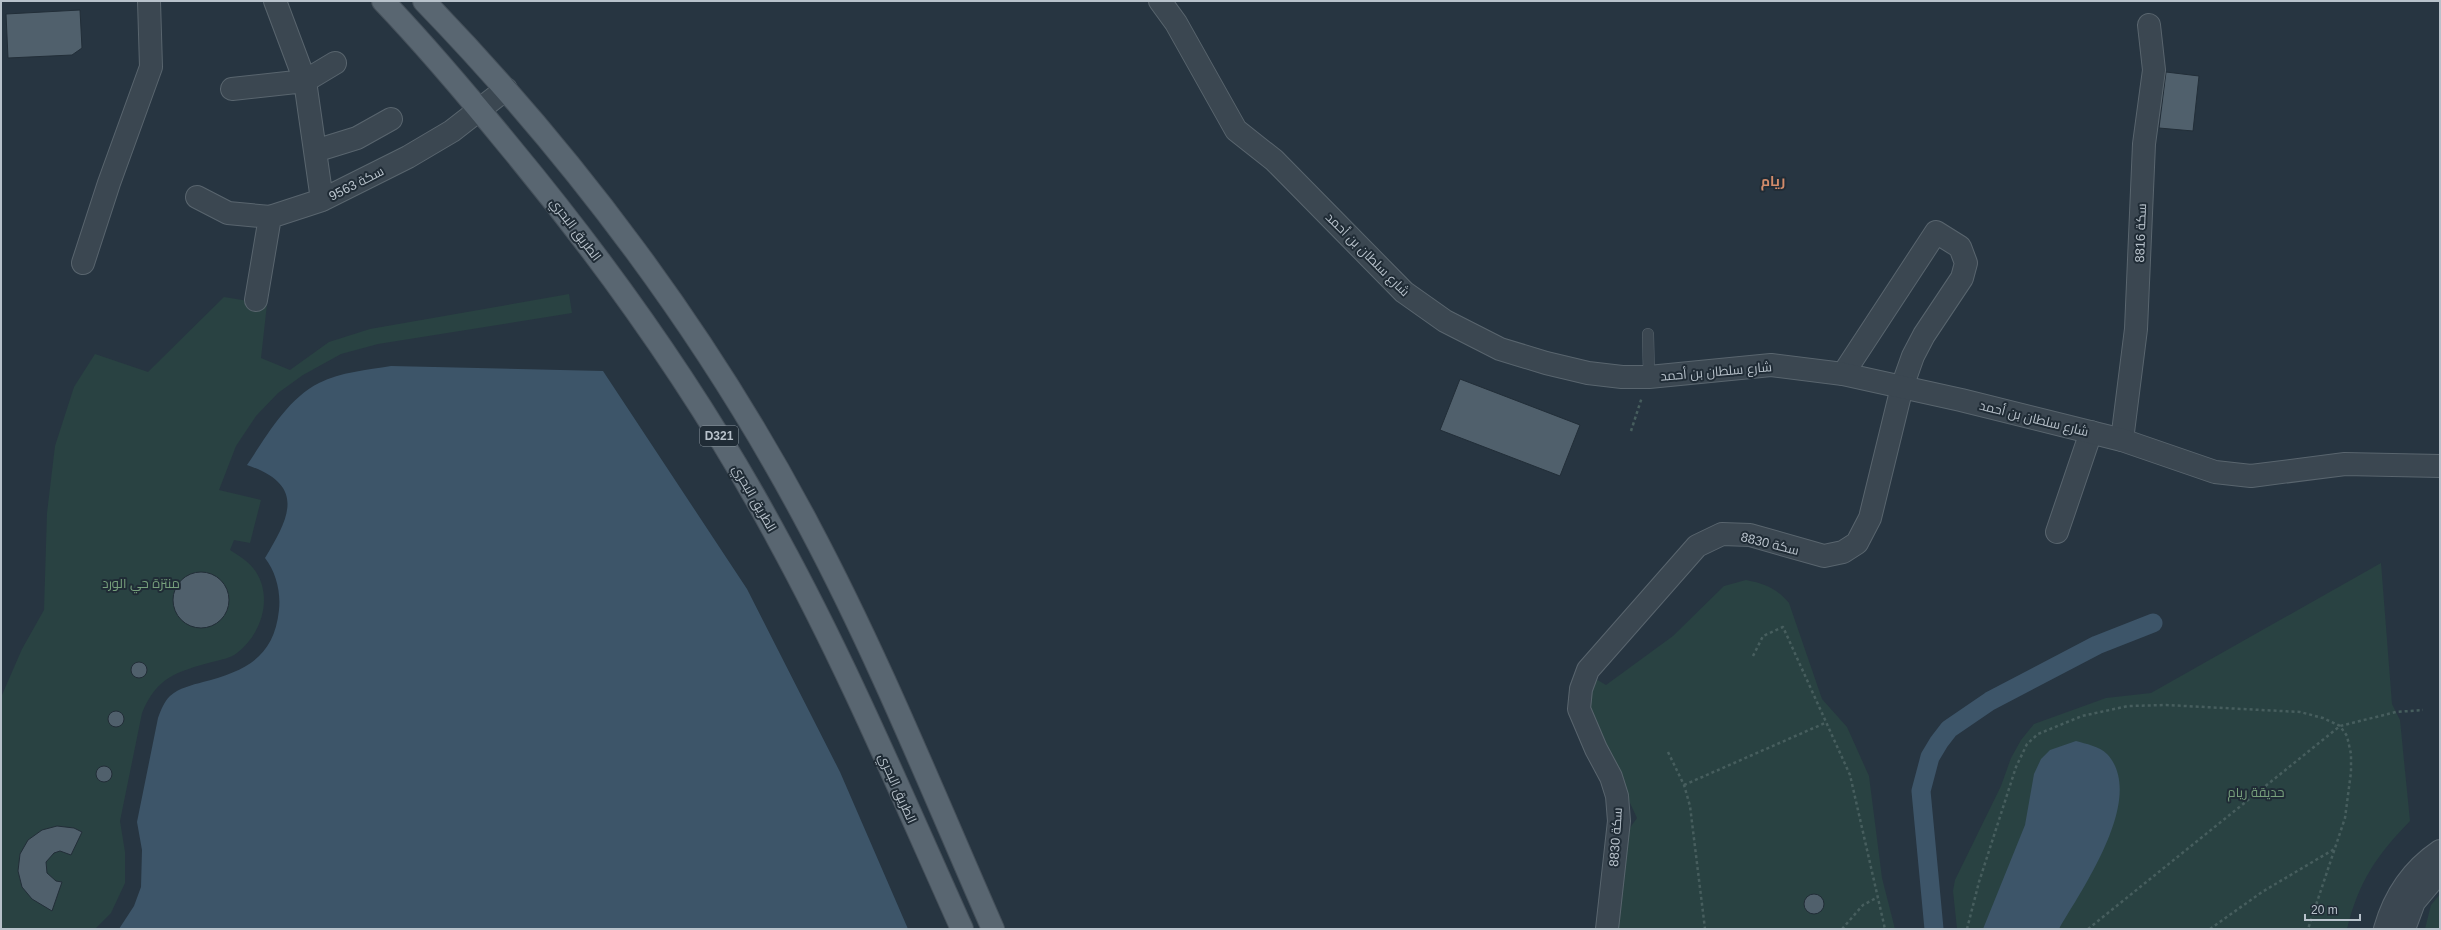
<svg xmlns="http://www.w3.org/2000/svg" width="2441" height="930" font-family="Helvetica,Cairo,sans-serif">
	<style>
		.green { fill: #294242 }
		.water { fill: #3d5569 }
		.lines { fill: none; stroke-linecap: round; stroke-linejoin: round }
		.canal { stroke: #3d5569; stroke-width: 19 }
		.building { fill: #50606c; stroke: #222e38 }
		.service-casing { stroke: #59656e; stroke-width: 12 }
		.minor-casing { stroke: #59656e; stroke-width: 24 }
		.tertiary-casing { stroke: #59656e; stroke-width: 24 }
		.primary-casing { stroke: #45505a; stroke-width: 24 }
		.path { stroke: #475e5e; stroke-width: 2.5; stroke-dasharray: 3 3; stroke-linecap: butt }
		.service { stroke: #3b4751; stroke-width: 11 }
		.minor { stroke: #3b4751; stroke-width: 22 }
		.tertiary { stroke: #3b4751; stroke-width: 22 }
		.primary { stroke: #596671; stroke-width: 22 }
		.labels { text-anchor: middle; stroke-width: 4; stroke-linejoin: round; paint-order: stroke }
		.shield { fill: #202c36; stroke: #8a959e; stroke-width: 1 }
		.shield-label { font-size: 12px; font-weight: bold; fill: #b8c2cb }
		.street-label { font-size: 13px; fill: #b8c2cb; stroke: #202c36 }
		.park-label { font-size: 13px; fill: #77a07c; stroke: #202c36 }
		.neighbourhood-label { font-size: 14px; font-weight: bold; fill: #d38c6b; stroke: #202c36 }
	</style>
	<rect width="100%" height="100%" fill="#273541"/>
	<path class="green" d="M 569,294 L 572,313 L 378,344 L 341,354 L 303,375 L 278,393 L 256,416 L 236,446 L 219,490 L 261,500 L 250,543 L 234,540 L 230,550 C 239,556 250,562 256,572 C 273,598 261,635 237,653 C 231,658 220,660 212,662 C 176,672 157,677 142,713 L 120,821 L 125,852 L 125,883 L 111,913 L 95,929 L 1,929 L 2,695 L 22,649 L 44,610 L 47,513 L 55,446 L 74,387 L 95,354 L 148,372 L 224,297 L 267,304 L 261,358 L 290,370 L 329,342 L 370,329 Z
		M 2381,563 L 2392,704 L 2400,720 L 2410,821 C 2376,856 2359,881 2347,929 L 1957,929 L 1953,891 L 1955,880 L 2001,786 L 2011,758 L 2021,740 L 2034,724 L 2106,698 L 2151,693 Z
		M 1746,580 C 1766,584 1776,588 1789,603 L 1822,699 L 1847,727 L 1869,776 L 1882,878 L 1895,929 L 1615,929 L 1627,832 L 1637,818 L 1586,708 L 1596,679 L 1606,685 L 1673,636 L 1724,586 Z
		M 2440,894 L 2440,929 L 2425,929 L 2431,905 Z"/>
	<path class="water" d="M 391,366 L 603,371 L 747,589 L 840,772 L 908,929 L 119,929 L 134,906 L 141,887 L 142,850 L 137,822 L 158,718 C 161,710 164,702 170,696 C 179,688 192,685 203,682 C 245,671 274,658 279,610 C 281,592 276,572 265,558 C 291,515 305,485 247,465 C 266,437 287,399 319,383 C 341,372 367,370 391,366 Z
		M 2076,741 C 2086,744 2099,746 2107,754 C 2147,797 2082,889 2059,929 L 1983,929 L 2025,825 L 2034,774 L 2041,759 L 2050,750 Z"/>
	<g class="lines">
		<path class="canal" d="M 1934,929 L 1921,791 L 1930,757 L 1939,742 L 1949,729 L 1990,701 L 2097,645 L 2153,623"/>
	</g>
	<path class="building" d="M 80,10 L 82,48 L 72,55 L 8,58 L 6,14 Z
		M 2166,72 L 2199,76 L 2193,131 L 2159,128 Z
		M 1460,379 L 1580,425 L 1560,476 L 1440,430 Z
		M173 600a28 28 0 1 1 56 0a28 28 0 1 1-56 0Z
		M131 670a8 8 0 1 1 16 0a8 8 0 1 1-16 0Z
		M108 719a8 8 0 1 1 16 0a8 8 0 1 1-16 0Z
		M96 774a8 8 0 1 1 16 0a8 8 0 1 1-16 0Z
		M 57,826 L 74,828 L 82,832 L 71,855 L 60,851 L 54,853 L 46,862 L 47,873 L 56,881 L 62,882 L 52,911 L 32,899 L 22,887 L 18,871 L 20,854 L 28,840 L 42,830 Z
		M1804 904a10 10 0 1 1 20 0a10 10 0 1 1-20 0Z"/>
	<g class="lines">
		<g class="service-casing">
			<path id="service" d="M 1648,334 L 1649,377"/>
		</g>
		<g class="minor-casing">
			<path id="minor" d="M 275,1 L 305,81 L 322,200
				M 232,89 L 305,81 L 335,63
				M 315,151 L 357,138 L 391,119
				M 197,197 L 228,213 L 270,217
				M 83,263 L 109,183 L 151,67 L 149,1
				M 256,300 L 270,217 L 322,200 L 408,157 L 452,131 L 506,89
				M 2122,440 L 2136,329 L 2144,144 L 2154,70 L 2149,25
				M 2057,532 L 2091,432
				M 1607,929 L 1619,821 L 1617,796 L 1611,777 L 1596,749 L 1579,709 L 1581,689 L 1588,670 L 1697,546 L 1722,534 L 1750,535 L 1824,556 L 1843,552 L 1857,543 L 1870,518 L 1902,387 L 1913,356 L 1924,335 L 1962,278 L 1966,263 L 1960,247 L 1936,232 L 1843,374"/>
		</g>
		<g class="tertiary-casing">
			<path id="tertiary" d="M 1160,1 L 1176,23 L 1236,130 L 1274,160 L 1404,292 L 1445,321 L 1500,349 L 1546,363 L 1588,373 L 1622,377 L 1649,377 L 1771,365 L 1843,374 L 1961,400 L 2122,440 L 2215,472 L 2251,476 L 2345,464 L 2440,466
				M 2385,929 C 2394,897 2412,870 2440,851
				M 2404,929 L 2414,902 L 2440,871"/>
		</g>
		<g class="primary-casing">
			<path id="primary" d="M 383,1 C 428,48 469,97 510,147 C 611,269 703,399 778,539 C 847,665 903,798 962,929
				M 424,1 C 575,157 709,336 810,528 C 879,658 934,795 993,929"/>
		</g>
		<path class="path" d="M 1631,431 L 1642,397
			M 1753,656 L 1763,636 L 1783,627 L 1850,775 L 1885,929
			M 1668,752 L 1684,785 L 1690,806 L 1705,929
			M 1684,785 L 1825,723
			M 1842,929 L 1863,905 L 1878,897
			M 1967,929 L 1979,882 L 2016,767 L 2027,744 L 2038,734 L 2082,716 L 2128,706 L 2166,705 L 2300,712 L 2323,718 L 2340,726 L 2347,736 L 2351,754 L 2351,772 L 2345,818 L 2308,929
			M 2088,929 L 2340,726 L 2396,712 L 2423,710
			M 2210,929 L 2262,892 L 2336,848"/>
		<use href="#service" class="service"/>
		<use href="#minor" class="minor"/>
		<use href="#tertiary" class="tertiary"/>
		<use href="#primary" class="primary"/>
	</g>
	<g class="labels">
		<rect class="shield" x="700" y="426" width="38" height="20" rx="3"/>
		<g class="shield-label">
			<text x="719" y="440">D321</text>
		</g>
		<g class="street-label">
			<text transform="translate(356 183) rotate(-27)" y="5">سكة 9563</text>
			<text transform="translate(576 229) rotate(53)" y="5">الطريق البحري</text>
			<text transform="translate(2140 233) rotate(-88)" y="5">سكة 8816</text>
			<text transform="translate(1368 254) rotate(45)" y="5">شارع سلطان بن أحمد</text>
			<text transform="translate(1716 371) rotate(-5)" y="5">شارع سلطان بن أحمد</text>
			<text transform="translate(2034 418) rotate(14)" y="5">شارع سلطان بن أحمد</text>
			<text transform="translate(755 498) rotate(60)" y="5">الطريق البحري</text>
			<text transform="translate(1770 543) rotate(14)" y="5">سكة 8830</text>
			<text transform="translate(898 788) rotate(66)" y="5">الطريق البحري</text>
			<text transform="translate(1615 837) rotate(-86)" y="5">سكة 8830</text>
		</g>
		<g class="park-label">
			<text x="141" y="588">منتزة حي الورد</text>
			<text x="2256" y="797">حديقة ريام</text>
		</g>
		<g class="neighbourhood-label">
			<text x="1773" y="186">ريام</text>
		</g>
	</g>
	<rect width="2441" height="930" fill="none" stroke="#b8c2cb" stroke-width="4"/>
	<path d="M2305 914v6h55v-6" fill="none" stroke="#b8c2cb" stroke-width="2"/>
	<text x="2311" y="914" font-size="12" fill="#b8c2cb" stroke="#202c36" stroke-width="3" paint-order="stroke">20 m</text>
</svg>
